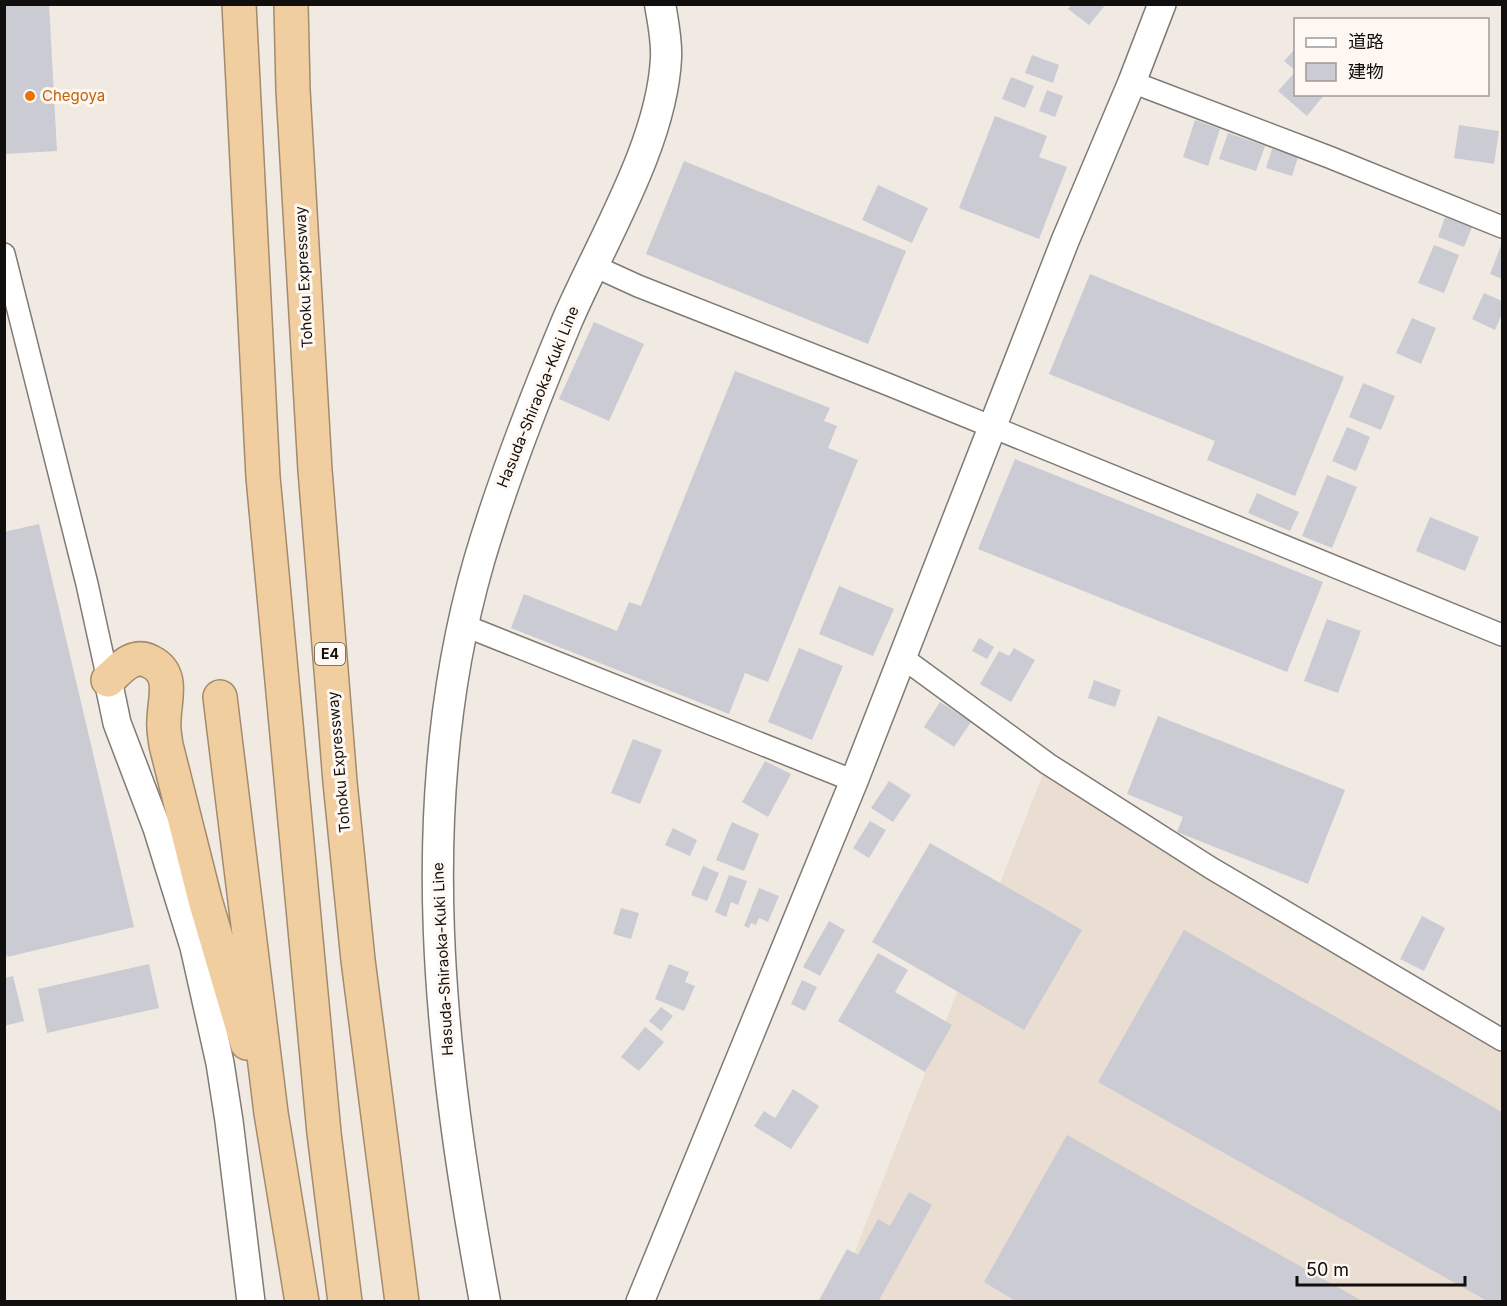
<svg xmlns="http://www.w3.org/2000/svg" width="1507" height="1306" font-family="Inter,'Noto Sans JP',sans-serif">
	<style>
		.built { fill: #eaddd1 }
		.building { fill: #cbcbd3 }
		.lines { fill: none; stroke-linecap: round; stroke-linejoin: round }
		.minor-casing { stroke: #807a74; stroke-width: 24 }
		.tertiary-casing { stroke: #807a74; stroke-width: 30 }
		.secondary-casing { stroke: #807a74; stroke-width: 33 }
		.motorway-casing { stroke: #a38b6d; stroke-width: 36 }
		.minor { stroke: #fff; stroke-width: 21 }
		.tertiary { stroke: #fff; stroke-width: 27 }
		.secondary { stroke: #fff; stroke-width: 30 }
		.motorway { stroke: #f1cea0; stroke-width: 33 }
		.food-dot { fill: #e8710a; stroke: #fff7f1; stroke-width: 2 }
		.labels { text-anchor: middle; stroke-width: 6; stroke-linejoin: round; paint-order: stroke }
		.shield { fill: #fff7f1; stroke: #585551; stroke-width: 1.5 }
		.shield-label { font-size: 14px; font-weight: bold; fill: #110f0d }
		.food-label { font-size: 15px; fill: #c56008; stroke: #fff7f1; text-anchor: start }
		.street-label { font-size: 15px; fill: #110f0d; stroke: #fff7f1 }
	</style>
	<rect width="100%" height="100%" fill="#f1eae3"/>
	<path class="built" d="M 1043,774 L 1502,1052 L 1502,1301 L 835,1302 Z"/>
	<path class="building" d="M 4,4 L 49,4 L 57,151 L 4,154 Z
		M 1072,4 L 1106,4 L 1089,25 L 1068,9 Z
		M 1296,48 L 1296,71 L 1284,61 Z
		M 1032,55 L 1059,65 L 1053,83 L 1025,73 Z
		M 1296,71 L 1296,94 L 1325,94 L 1307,116 L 1278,91 Z
		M 1011,77 L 1034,86 L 1025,108 L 1002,99 Z
		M 1047,90 L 1063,96 L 1055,117 L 1039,111 Z
		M 995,116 L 1047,136 L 1039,157 L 1067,167 L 1039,239 L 959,208 Z
		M 1195,120 L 1220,129 L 1208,166 L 1183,157 Z
		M 1459,125 L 1499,131 L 1494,164 L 1454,158 Z
		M 1228,133 L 1265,146 L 1256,171 L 1219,159 Z
		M 1272,149 L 1298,157 L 1292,176 L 1266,168 Z
		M 684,161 L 906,251 L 868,344 L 646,254 Z
		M 878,185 L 928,208 L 912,243 L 862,220 Z
		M 1445,217 L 1472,227 L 1464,247 L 1438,237 Z
		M 1502,243 L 1502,279 L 1490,274 Z
		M 1434,245 L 1459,255 L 1444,293 L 1418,283 Z
		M 1090,274 L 1344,377 L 1295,496 L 1207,460 L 1215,441 L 1049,374 Z
		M 1484,293 L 1502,301 L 1502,314 L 1495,330 L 1472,319 Z
		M 1412,318 L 1436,328 L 1421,364 L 1396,353 Z
		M 594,322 L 644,344 L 609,421 L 559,399 Z
		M 735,371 L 830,408 L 824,421 L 837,426 L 828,448 L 858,460 L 768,682 L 745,673 L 729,714 L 511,628 L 524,594 L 617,631 L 629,602 L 641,606 Z
		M 1363,383 L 1395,396 L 1381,430 L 1349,417 Z
		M 1347,427 L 1370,437 L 1356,471 L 1332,461 Z
		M 1015,459 L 1323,582 L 1287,672 L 978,549 Z
		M 1327,475 L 1357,487 L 1332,548 L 1302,536 Z
		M 1257,493 L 1299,512 L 1290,531 L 1248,513 Z
		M 1430,517 L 1479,537 L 1465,571 L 1416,551 Z
		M 39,524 L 134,927 L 7,957 L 4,946 L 4,532 Z
		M 839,586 L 894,609 L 873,656 L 819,634 Z
		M 1327,619 L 1361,631 L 1338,693 L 1304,681 Z
		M 979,638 L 994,647 L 987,659 L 972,651 Z
		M 799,648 L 843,666 L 812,740 L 768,722 Z
		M 1014,648 L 1035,660 L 1011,702 L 980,684 L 999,651 L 1009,656 Z
		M 1094,680 L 1121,690 L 1115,707 L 1088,698 Z
		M 940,702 L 971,722 L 954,747 L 924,727 Z
		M 1158,716 L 1345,790 L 1308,884 L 1177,832 L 1183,817 L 1127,794 Z
		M 633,739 L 662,750 L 640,804 L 611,793 Z
		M 765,761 L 791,774 L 768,817 L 742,802 Z
		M 889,781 L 911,795 L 893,822 L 871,808 Z
		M 870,821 L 886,830 L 869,858 L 853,848 Z
		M 732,822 L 759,834 L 744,871 L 716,860 Z
		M 673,828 L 697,840 L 690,856 L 665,845 Z
		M 930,843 L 1082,930 L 1024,1030 L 872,942 Z
		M 703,866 L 719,873 L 707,901 L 691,895 Z
		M 729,875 L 747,881 L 738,905 L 731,902 L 726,917 L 715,912 Z
		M 759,888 L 779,896 L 768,922 L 759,918 L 756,925 L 751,923 L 749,928 L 744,926 Z
		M 621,908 L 639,913 L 631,939 L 613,934 Z
		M 1422,916 L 1445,928 L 1424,971 L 1400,959 Z
		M 829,921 L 845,930 L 820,976 L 803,967 Z
		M 1184,930 L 1502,1112 L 1502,1302 L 1489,1302 L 1098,1082 Z
		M 878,953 L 908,970 L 895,992 L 952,1025 L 925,1072 L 838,1021 Z
		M 149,964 L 159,1008 L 47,1033 L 38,989 Z
		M 669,964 L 689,972 L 685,982 L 695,986 L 684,1011 L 655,999 Z
		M 13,976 L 24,1021 L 4,1026 L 4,978 Z
		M 802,980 L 817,987 L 805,1011 L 791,1004 Z
		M 661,1007 L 673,1016 L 661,1031 L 649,1021 Z
		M 645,1027 L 664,1042 L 639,1071 L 621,1057 Z
		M 793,1089 L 819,1106 L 791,1149 L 754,1126 L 764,1111 L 775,1118 Z
		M 1067,1135 L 1364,1302 L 1017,1302 L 984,1282 Z
		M 909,1192 L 932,1205 L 878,1302 L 818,1302 L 847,1249 L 858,1255 L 878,1219 L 890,1226 Z"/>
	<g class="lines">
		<g class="minor-casing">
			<path id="minor" d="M 1132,82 L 1329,157 L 1502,227
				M 4,254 L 87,584 L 108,680
				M 592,265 L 638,286 L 887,384 L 1502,635
				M 463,625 L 854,781
				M 903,658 L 1048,764 L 1211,868 L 1502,1040"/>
		</g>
		<g class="tertiary-casing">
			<path id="tertiary" d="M 108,680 L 117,723 L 157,828 L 194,947 L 220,1063 L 229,1121 L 251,1302
				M 640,1302 L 854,781 L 1065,241 L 1132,82 L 1162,4"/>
		</g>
		<g class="secondary-casing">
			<path id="secondary" d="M 485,1302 C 440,1057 409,804 479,561 C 503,479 534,400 567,321 C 601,242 662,144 666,58 C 667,40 663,22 660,4"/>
		</g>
		<g class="motorway-casing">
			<path id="motorway" d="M 239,4 L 263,477 L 324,1133 L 345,1302
				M 291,4 L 293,90 L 315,470 L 340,782 L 358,960 L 402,1302
				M 108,680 C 120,669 133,652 151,662 C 175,674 164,700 164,721 C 163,729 165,737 166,745 L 205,900 L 247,1043
				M 220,697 L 271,1113 L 302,1302"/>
		</g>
		<use href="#minor" class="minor"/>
		<use href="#tertiary" class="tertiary"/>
		<use href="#secondary" class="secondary"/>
		<use href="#motorway" class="motorway"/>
	</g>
	<circle class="food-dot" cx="30" cy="96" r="6"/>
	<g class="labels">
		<rect class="shield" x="315" y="643" width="30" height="22" rx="4.5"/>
		<g class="shield-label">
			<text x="330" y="659">E4</text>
		</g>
		<g class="food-label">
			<text x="42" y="101">Chegoya</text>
		</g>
		<g class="street-label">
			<text transform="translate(304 277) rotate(-93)" y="5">Tohoku Expressway</text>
			<text transform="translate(538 397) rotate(-68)" y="5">Hasuda-Shiraoka-Kuki Line</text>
			<text transform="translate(339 762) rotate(-95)" y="5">Tohoku Expressway</text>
			<text transform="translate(443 959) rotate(-93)" y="5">Hasuda-Shiraoka-Kuki Line</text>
		</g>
	</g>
	<rect width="1507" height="1306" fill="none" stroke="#110f0d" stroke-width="12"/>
	<rect x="1294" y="18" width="195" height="78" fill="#fff7f1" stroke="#a09a96" stroke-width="1.5"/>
	<rect x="1306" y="38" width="30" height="9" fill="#ffffff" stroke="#a09a96" stroke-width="1.5"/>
	<text x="1348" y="48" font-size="18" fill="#110f0d">道路</text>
	<rect x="1306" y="63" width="30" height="18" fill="#cbcbd3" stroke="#a09a96" stroke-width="1.5"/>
	<text x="1348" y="78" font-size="18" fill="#110f0d">建物</text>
	<path d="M1297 1276v9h168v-9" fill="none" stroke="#110f0d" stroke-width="3"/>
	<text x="1306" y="1276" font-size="18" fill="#110f0d" stroke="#fff7f1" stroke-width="4.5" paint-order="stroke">50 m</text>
</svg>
